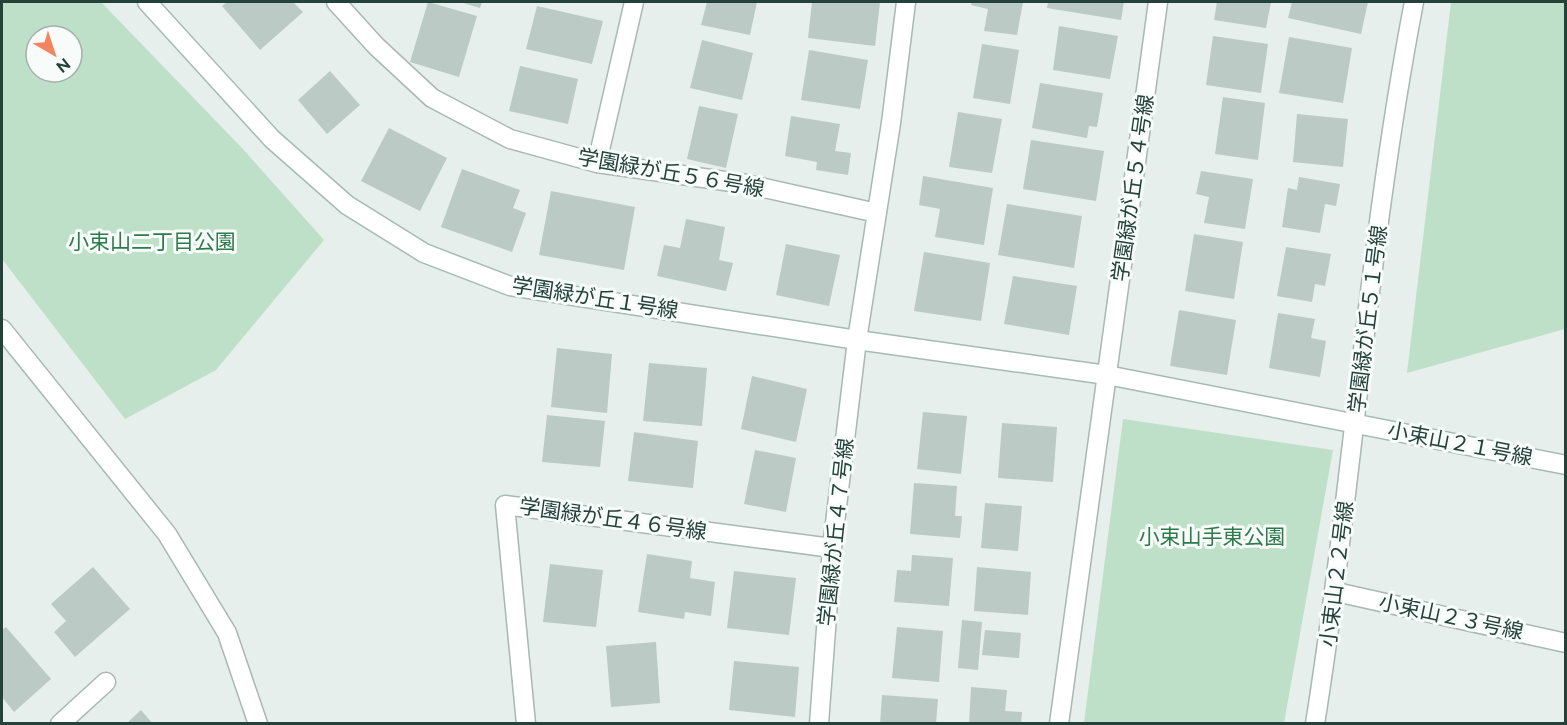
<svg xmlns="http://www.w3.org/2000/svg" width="1567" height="725" font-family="Raleway,'Noto Sans JP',sans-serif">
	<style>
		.green { fill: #bfe0c8; fill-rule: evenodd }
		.building { fill: #bbcac4 }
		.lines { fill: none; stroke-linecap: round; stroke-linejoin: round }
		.street-casing { stroke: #a8b8b2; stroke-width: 21 }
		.secondary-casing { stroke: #a4bbb3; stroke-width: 21 }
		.street { stroke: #fff; stroke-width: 18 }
		.secondary { stroke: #fff; stroke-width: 18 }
		.labels { text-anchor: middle; stroke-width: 6; stroke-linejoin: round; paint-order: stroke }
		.street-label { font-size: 21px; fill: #24423a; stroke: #f7fbf9 }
		.park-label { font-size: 21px; fill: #2d7a4b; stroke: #f7fbf9 }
	</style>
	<rect width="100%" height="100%" fill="#e6efeb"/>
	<path class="green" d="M 2,2 L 101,2 L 242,148 L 324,240 L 216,370 L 125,419 L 2,259 ZM 36,36 L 72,36 L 72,72 L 36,72 Z
		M 1451,2 L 1565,2 L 1565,329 L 1407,373 Z
		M 1123,419 L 1333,450 L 1284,723 L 1084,723 Z"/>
	<path class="building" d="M 227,2 L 293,2 L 303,12 L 260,50 L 222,6 Z
		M 428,2 L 477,16 L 459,77 L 410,62 Z
		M 460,2 L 482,2 L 480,8 Z
		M 707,2 L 757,2 L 750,35 L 701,25 Z
		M 812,2 L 880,2 L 875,46 L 808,38 Z
		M 972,2 L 1023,2 L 1017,35 L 984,31 L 988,9 L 971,5 Z
		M 1048,2 L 1124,2 L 1121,20 L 1047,8 Z
		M 1217,2 L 1271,2 L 1266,28 L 1214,20 Z
		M 1292,2 L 1368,2 L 1361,34 L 1288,18 Z
		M 537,6 L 603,21 L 592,64 L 526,49 Z
		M 1059,26 L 1118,36 L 1110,79 L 1053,70 Z
		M 1213,36 L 1268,44 L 1261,93 L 1206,85 Z
		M 1289,37 L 1352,48 L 1343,103 L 1279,93 Z
		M 702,40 L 753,53 L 742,100 L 690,88 Z
		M 982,44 L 1019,50 L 1010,104 L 973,98 Z
		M 809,50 L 868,60 L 860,109 L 801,100 Z
		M 520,66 L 578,79 L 568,124 L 509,111 Z
		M 330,71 L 360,105 L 327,134 L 298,100 Z
		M 1040,83 L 1103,93 L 1097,127 L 1089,126 L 1087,138 L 1032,128 Z
		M 1223,97 L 1265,103 L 1258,160 L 1215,154 Z
		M 699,106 L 738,114 L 726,168 L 687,159 Z
		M 958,112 L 1002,119 L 992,173 L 949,167 Z
		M 1297,114 L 1348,119 L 1343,167 L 1293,162 Z
		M 791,116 L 840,124 L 835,151 L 851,153 L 848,175 L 816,170 L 817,162 L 785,156 Z
		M 389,128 L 447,158 L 420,211 L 361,181 Z
		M 1031,140 L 1104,151 L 1096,201 L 1023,189 Z
		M 462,169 L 520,190 L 513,208 L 526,213 L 512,252 L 441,227 Z
		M 1201,171 L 1253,179 L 1245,229 L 1204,223 L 1209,197 L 1196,194 Z
		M 923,176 L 993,188 L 984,245 L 935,237 L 940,209 L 919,205 Z
		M 1299,177 L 1340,184 L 1336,206 L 1325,204 L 1320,233 L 1282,227 L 1288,188 L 1297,190 Z
		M 551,191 L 635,207 L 624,270 L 539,255 Z
		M 1007,204 L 1082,216 L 1074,268 L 998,255 Z
		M 686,219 L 725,227 L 719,260 L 733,263 L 726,291 L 657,276 L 664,245 L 680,248 Z
		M 1194,234 L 1243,242 L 1234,299 L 1185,291 Z
		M 786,244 L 840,255 L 829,306 L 776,295 Z
		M 1286,247 L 1331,254 L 1325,286 L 1315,284 L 1312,302 L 1277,296 Z
		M 924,252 L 990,263 L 981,321 L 914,311 Z
		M 1013,276 L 1077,286 L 1069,335 L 1004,324 Z
		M 1179,310 L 1236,320 L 1227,375 L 1170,366 Z
		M 1278,313 L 1315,319 L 1311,338 L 1326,341 L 1320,377 L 1269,368 Z
		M 557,348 L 612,354 L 607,413 L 551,407 Z
		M 649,363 L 707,368 L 702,426 L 643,421 Z
		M 752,376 L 807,389 L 796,442 L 741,429 Z
		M 923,412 L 967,416 L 961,474 L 917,469 Z
		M 547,415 L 605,421 L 600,467 L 542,462 Z
		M 1002,423 L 1057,427 L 1053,482 L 998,478 Z
		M 634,432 L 698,441 L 693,488 L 628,481 Z
		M 755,450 L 796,458 L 786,512 L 744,504 Z
		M 914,483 L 957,486 L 955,516 L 962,516 L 960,538 L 910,534 Z
		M 985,503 L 1022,506 L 1018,551 L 981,548 Z
		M 647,554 L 692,561 L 690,578 L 715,582 L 711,616 L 685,612 L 684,619 L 638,612 Z
		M 912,555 L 953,558 L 949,606 L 894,602 L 897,570 L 911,571 Z
		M 550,564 L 603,570 L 596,627 L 543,622 Z
		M 93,567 L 130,609 L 75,657 L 54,632 L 66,621 L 51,604 Z
		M 977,567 L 1031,572 L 1028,615 L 974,611 Z
		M 734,571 L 796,578 L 789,635 L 727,628 Z
		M 962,620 L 982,622 L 978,670 L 958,668 Z
		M 6,627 L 51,679 L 14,712 L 2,697 L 2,630 Z
		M 897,627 L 943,631 L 939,682 L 892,678 Z
		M 985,630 L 1021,633 L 1019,658 L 982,655 Z
		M 656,642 L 660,703 L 611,707 L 606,646 Z
		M 734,661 L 799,667 L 795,717 L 729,710 Z
		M 971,687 L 1007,690 L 1005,711 L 1022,712 L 1021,724 L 969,724 Z
		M 882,695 L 938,699 L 936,724 L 880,724 Z
		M 141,710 L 153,724 L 126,724 Z"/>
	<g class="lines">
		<g class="street-casing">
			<path id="street" d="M 336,2 L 376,46 L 432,98 L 510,139 L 597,163 L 746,184 L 877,213
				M 597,163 L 634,2
				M 2,329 L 167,534 L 227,633 L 258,724
				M 1336,592 L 1566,643
				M 60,724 L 106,682
				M 526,724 L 505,505 L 832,548
				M 819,724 L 832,548 L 857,340 L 891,123 L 906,2
				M 1059,724 L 1158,2
				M 1315,724 C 1353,484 1368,240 1414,2"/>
		</g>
		<g class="secondary-casing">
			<path id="secondary" d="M 147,2 L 272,139 L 347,205 L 424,253 L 510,286 L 857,340 L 1107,375 L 1566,465"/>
		</g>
		<use href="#street" class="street"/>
		<use href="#secondary" class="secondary"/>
	</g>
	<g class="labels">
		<g class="street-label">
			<text transform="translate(671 173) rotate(10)" y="7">学園緑が丘５６号線</text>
			<text transform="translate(1133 188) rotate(-82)" y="7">学園緑が丘５４号線</text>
			<text transform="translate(595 298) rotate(9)" y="7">学園緑が丘１号線</text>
			<text transform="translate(1368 319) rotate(-83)" y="7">学園緑が丘５１号線</text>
			<text transform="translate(1460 444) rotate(11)" y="7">小束山２１号線</text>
			<text transform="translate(613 519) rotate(8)" y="7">学園緑が丘４６号線</text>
			<text transform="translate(836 532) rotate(-84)" y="7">学園緑が丘４７号線</text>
			<text transform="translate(1337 574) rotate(-83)" y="7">小束山２２号線</text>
			<text transform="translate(1451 617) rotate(12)" y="7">小束山２３号線</text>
		</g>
		<g class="park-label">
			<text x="152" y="249">小束山二丁目公園</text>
			<text x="1212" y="544">小束山手東公園</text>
		</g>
	</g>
	<rect width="1567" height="725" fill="none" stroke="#24423a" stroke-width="6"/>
	<g transform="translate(54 54) rotate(141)"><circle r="28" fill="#f7fbf9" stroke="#a3b1ad" stroke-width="1.5"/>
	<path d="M0-4.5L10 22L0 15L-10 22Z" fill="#f4845f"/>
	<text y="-9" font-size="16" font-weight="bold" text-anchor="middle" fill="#24423a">N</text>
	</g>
</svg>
